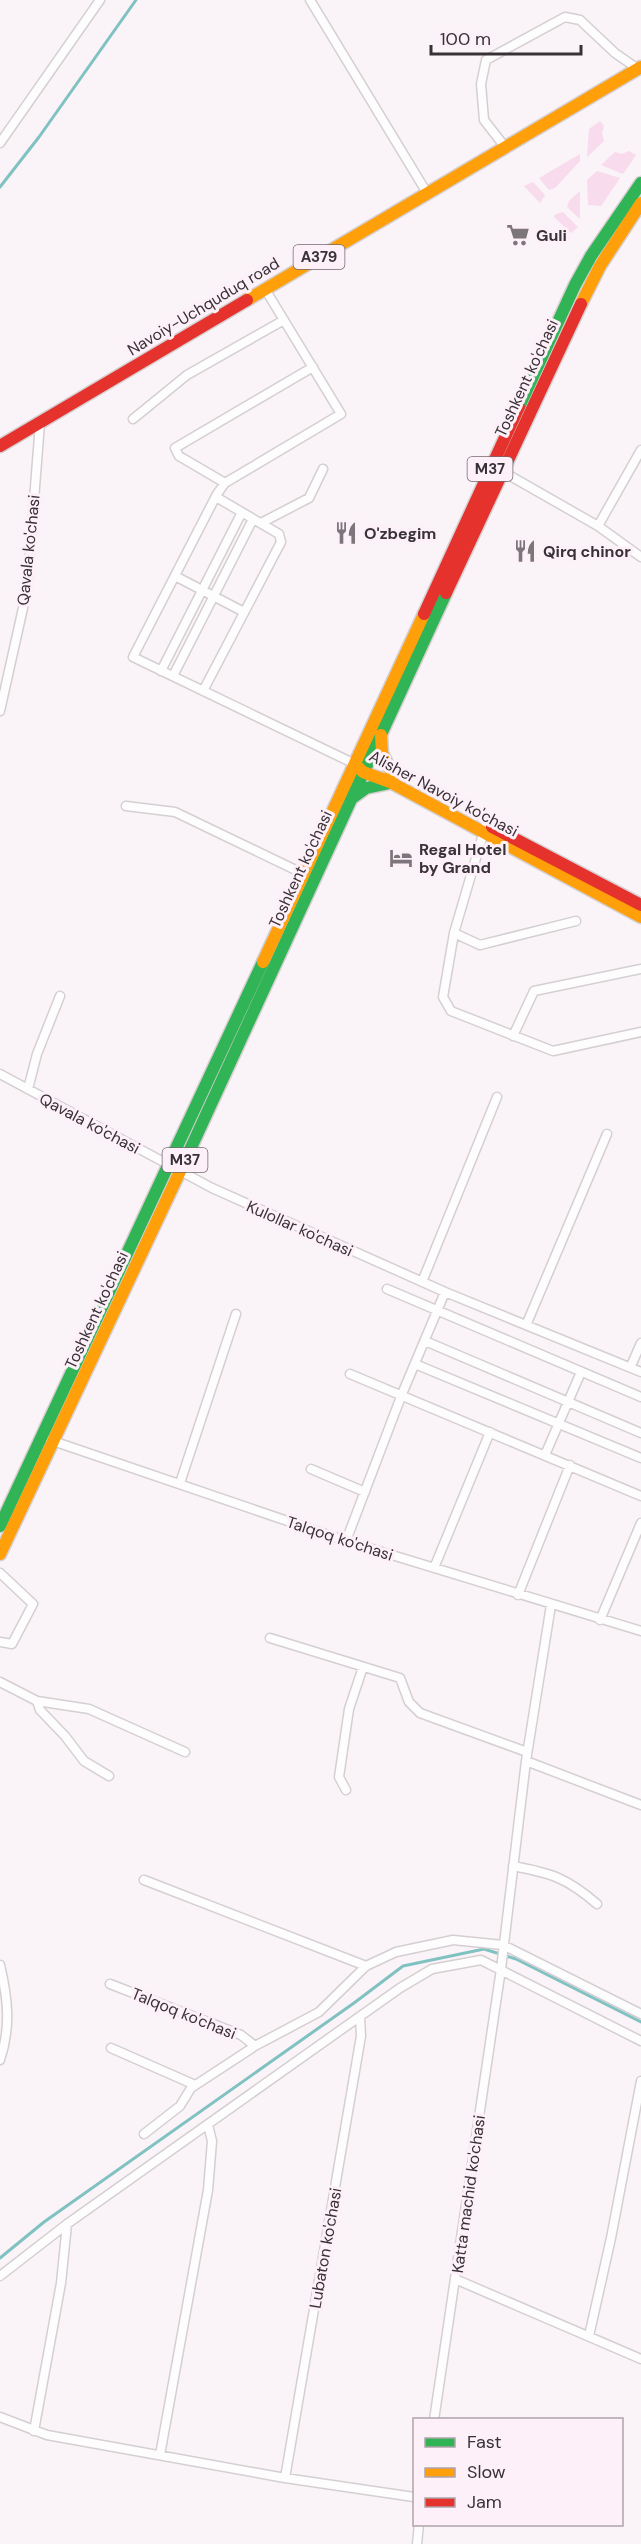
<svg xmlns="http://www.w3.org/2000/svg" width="641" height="2544" font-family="'DM Sans',sans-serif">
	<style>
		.green { fill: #f8dbed }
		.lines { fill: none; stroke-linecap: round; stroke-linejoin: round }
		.stream { stroke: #80c1c2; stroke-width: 3 }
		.street-casing { stroke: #d5cfd2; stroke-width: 11 }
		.fast-casing { stroke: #d5cfd2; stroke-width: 15 }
		.slow-casing { stroke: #d5cfd2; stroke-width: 15 }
		.jam-casing { stroke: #d5cfd2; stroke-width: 15 }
		.street { stroke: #fefdfe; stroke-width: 8 }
		.fast { stroke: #30b455; stroke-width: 12 }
		.slow { stroke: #ff9f0a; stroke-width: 12 }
		.jam { stroke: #e5322d; stroke-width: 12 }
		.labels { text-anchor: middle; stroke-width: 6; stroke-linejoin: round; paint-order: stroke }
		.shield { fill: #fdf0f8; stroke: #736b70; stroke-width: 1.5 }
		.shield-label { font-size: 15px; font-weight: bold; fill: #383236 }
		.poi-label { font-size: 16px; font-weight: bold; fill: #383236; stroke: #fdf0f8; text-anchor: start }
		.street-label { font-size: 16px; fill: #383236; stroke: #fdf0f8 }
	</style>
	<rect width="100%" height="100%" fill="#faf3f7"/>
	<path class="green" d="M 600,121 L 604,126 L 602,133 L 604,141 L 587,157 L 589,129 Z
		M 629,151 L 636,155 L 623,174 L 601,165 L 615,152 L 622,154 Z
		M 580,154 L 580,161 L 555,188 L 549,190 L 539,178 Z
		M 597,171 L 620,178 L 601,206 L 588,205 L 587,180 Z
		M 533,182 L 545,195 L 540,203 L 524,186 Z
		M 580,191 L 580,219 L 567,207 L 569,201 Z
		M 563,212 L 578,227 L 571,233 L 554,217 L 556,214 Z"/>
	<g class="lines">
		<path class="stream" d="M 0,187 L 39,137 L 136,0
			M 0,2258 L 44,2222 L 354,2003 L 403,1966 L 484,1949 L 516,1959 L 641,2022"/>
		<g class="street-casing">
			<path id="street" d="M 310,0 L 427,193
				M 0,143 L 100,0
				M 505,147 L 484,120 L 481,84 L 486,60 L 565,17 L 580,20 L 615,53 L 638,69
				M 265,289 L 341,414 L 225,483 L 217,494 L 133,657 L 355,764
				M 133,419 L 187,375 L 284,320
				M 500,470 L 598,526 L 641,557
				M 225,483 L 179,456 L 175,448 L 313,367
				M 261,523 L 309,498 L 323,469
				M 598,526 L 641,450
				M 175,576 L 244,612
				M 161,671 L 242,512
				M 173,676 L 253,519
				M 203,691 L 281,542 L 279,534 L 216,497
				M 0,711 L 27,590 L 40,423
				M 126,806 L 175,812 L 304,874
				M 486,824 L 454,933 L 443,997 L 451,1011 L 553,1051 L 641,1032
				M 454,933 L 480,945 L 576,921
				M 513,1036 L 534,991 L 641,969
				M 0,1074 L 212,1188 L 445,1292 L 641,1372
				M 28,1089 L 37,1054 L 60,996
				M 422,1282 L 497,1097
				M 387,1289 L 641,1397
				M 527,1323 L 607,1134
				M 425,1341 L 641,1433
				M 415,1364 L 641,1458
				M 631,1366 L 641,1343
				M 350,1374 L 641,1496
				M 50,1440 L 346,1541 L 641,1631
				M 545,1455 L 581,1372
				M 311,1469 L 365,1492
				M 180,1483 L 236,1314
				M 346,1541 L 402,1394 L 445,1292
				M 434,1568 L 490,1432
				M 0,1573 L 33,1604 L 12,1644 L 0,1642
				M 518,1595 L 570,1465
				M 600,1620 L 641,1523
				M 270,1638 L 400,1678 L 409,1702 L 420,1713 L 527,1752
				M 0,1682 L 37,1701 L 89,1709 L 185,1752
				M 37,1701 L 40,1710 L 65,1736 L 84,1761 L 109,1776
				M 526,1761 L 641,1805
				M 346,1790 L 339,1777 L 349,1709 L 363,1667
				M 513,1866 C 551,1873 567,1878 597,1904
				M 144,1880 L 366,1966
				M 0,1965 C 8,1999 11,2027 0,2060
				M 110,1984 L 241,2035 L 255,2046
				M 111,2048 L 195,2085
				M 144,2134 L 180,2106 L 191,2088 L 255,2046 L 319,2012 L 366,1966 L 396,1952 L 453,1940 L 503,1945 L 641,2014
				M 0,2276 L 67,2224 L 400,1988 L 432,1969 L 481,1960 L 641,2041
				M 455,2279 L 641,2359
				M 589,2336 L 611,2238 L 641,2081
				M 0,2417 L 47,2435 L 285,2478 L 414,2497
				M 434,2420 L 501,1969 L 526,1761 L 551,1605
				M 34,2431 L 61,2283 L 67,2224
				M 160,2455 L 208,2190 L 212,2141 L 208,2125
				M 285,2478 L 361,2036 L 360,2018
				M 417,2544 L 419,2524"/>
		</g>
		<g class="fast-casing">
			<path id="fast" d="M 519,407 L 575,285 L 591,256 L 641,183
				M 351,799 L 366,788 L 390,783
				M 183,1165 L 446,593
				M 0,1526 L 263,962"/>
		</g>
		<g class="slow-casing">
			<path id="slow" d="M 247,300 L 641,67
				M 581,304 L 600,266 L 641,203
				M 381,735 L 382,753 L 393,776
				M 358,767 L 363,772 L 390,782 L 641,917
				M 263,962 L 424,614
				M 0,1554 L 183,1165"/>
		</g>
		<g class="jam-casing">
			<path id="jam" d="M 0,446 L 247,300
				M 446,593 L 581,304
				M 424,614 L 519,407
				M 492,827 L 641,905"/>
		</g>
		<use href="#street" class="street"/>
		<use href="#fast" class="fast"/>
		<use href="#slow" class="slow"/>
		<use href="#jam" class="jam"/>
	</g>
	<defs>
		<g id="supermarket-bare" transform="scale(1.8)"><path d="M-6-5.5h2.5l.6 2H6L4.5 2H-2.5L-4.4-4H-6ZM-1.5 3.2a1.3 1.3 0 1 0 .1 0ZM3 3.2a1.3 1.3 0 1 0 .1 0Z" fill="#7c767a" stroke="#fdf0f8" stroke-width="2.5" paint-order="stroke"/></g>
		<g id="restaurant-bare" transform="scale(1.8)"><path d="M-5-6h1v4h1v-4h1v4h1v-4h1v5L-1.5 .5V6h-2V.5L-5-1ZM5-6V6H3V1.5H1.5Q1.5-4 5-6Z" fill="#7c767a" stroke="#fdf0f8" stroke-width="2.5" paint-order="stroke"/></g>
		<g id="hotel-bare" transform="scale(1.8)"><path d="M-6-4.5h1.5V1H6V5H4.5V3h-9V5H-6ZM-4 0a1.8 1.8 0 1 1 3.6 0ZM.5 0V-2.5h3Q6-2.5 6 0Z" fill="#7c767a" stroke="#fdf0f8" stroke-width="2.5" paint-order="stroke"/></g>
	</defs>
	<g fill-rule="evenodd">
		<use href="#supermarket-bare" x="518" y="235"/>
		<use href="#restaurant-bare" x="346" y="533"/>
		<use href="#restaurant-bare" x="525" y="551"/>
		<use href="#hotel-bare" x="401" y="858"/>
	</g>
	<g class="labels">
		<g class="shield">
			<rect x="293.5" y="245" width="51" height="24" rx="4.5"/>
			<rect x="467.5" y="457" width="45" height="24" rx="4.5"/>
			<rect x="162.5" y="1148" width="45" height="24" rx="4.5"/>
		</g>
		<g class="shield-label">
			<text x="319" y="262">A379</text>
			<text x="490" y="474">M37</text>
			<text x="185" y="1165">M37</text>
		</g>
		<g class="poi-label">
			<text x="536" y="241">Guli</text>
			<text x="364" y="539">O'zbegim</text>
			<text x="543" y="557">Qirq chinor</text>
			<text x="419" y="855">Regal Hotel<tspan x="419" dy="18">by Grand</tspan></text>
		</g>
		<g class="street-label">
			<text transform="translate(203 306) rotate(-31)" y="6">Navoiy-Uchquduq road</text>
			<text transform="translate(526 378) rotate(-65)" y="6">Toshkent ko'chasi</text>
			<text transform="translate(28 550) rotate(-84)" y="6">Qavala ko'chasi</text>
			<text transform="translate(444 793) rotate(28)" y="6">Alisher Navoiy ko'chasi</text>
			<text transform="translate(300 869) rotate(-65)" y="6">Toshkent ko'chasi</text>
			<text transform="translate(90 1123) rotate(28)" y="6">Qavala ko'chasi</text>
			<text transform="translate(300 1228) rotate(24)" y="6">Kulollar ko'chasi</text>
			<text transform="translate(96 1310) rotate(-65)" y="6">Toshkent ko'chasi</text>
			<text transform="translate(340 1538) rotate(18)" y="6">Talqoq ko'chasi</text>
			<text transform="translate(184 2013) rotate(22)" y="6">Talqoq ko'chasi</text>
			<text transform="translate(468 2194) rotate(-82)" y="6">Katta machid ko'chasi</text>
			<text transform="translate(325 2248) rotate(-80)" y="6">Lubaton ko'chasi</text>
		</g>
	</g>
	<rect x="413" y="2418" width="210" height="108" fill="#fdf0f8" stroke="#aea4aa" stroke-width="1.5"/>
	<rect x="425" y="2438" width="30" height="9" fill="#30b455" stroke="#aea4aa" stroke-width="1.5"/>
	<text x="467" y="2448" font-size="18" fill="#383236">Fast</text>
	<rect x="425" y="2468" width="30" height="9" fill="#ff9f0a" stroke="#aea4aa" stroke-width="1.5"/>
	<text x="467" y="2478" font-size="18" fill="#383236">Slow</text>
	<rect x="425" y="2498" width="30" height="9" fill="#e5322d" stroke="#aea4aa" stroke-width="1.5"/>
	<text x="467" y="2508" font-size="18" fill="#383236">Jam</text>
	<path d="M431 45v9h150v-9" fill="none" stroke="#383236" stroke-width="3"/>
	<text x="440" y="45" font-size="18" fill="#383236" stroke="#fdf0f8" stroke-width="4.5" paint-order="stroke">100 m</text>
</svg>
